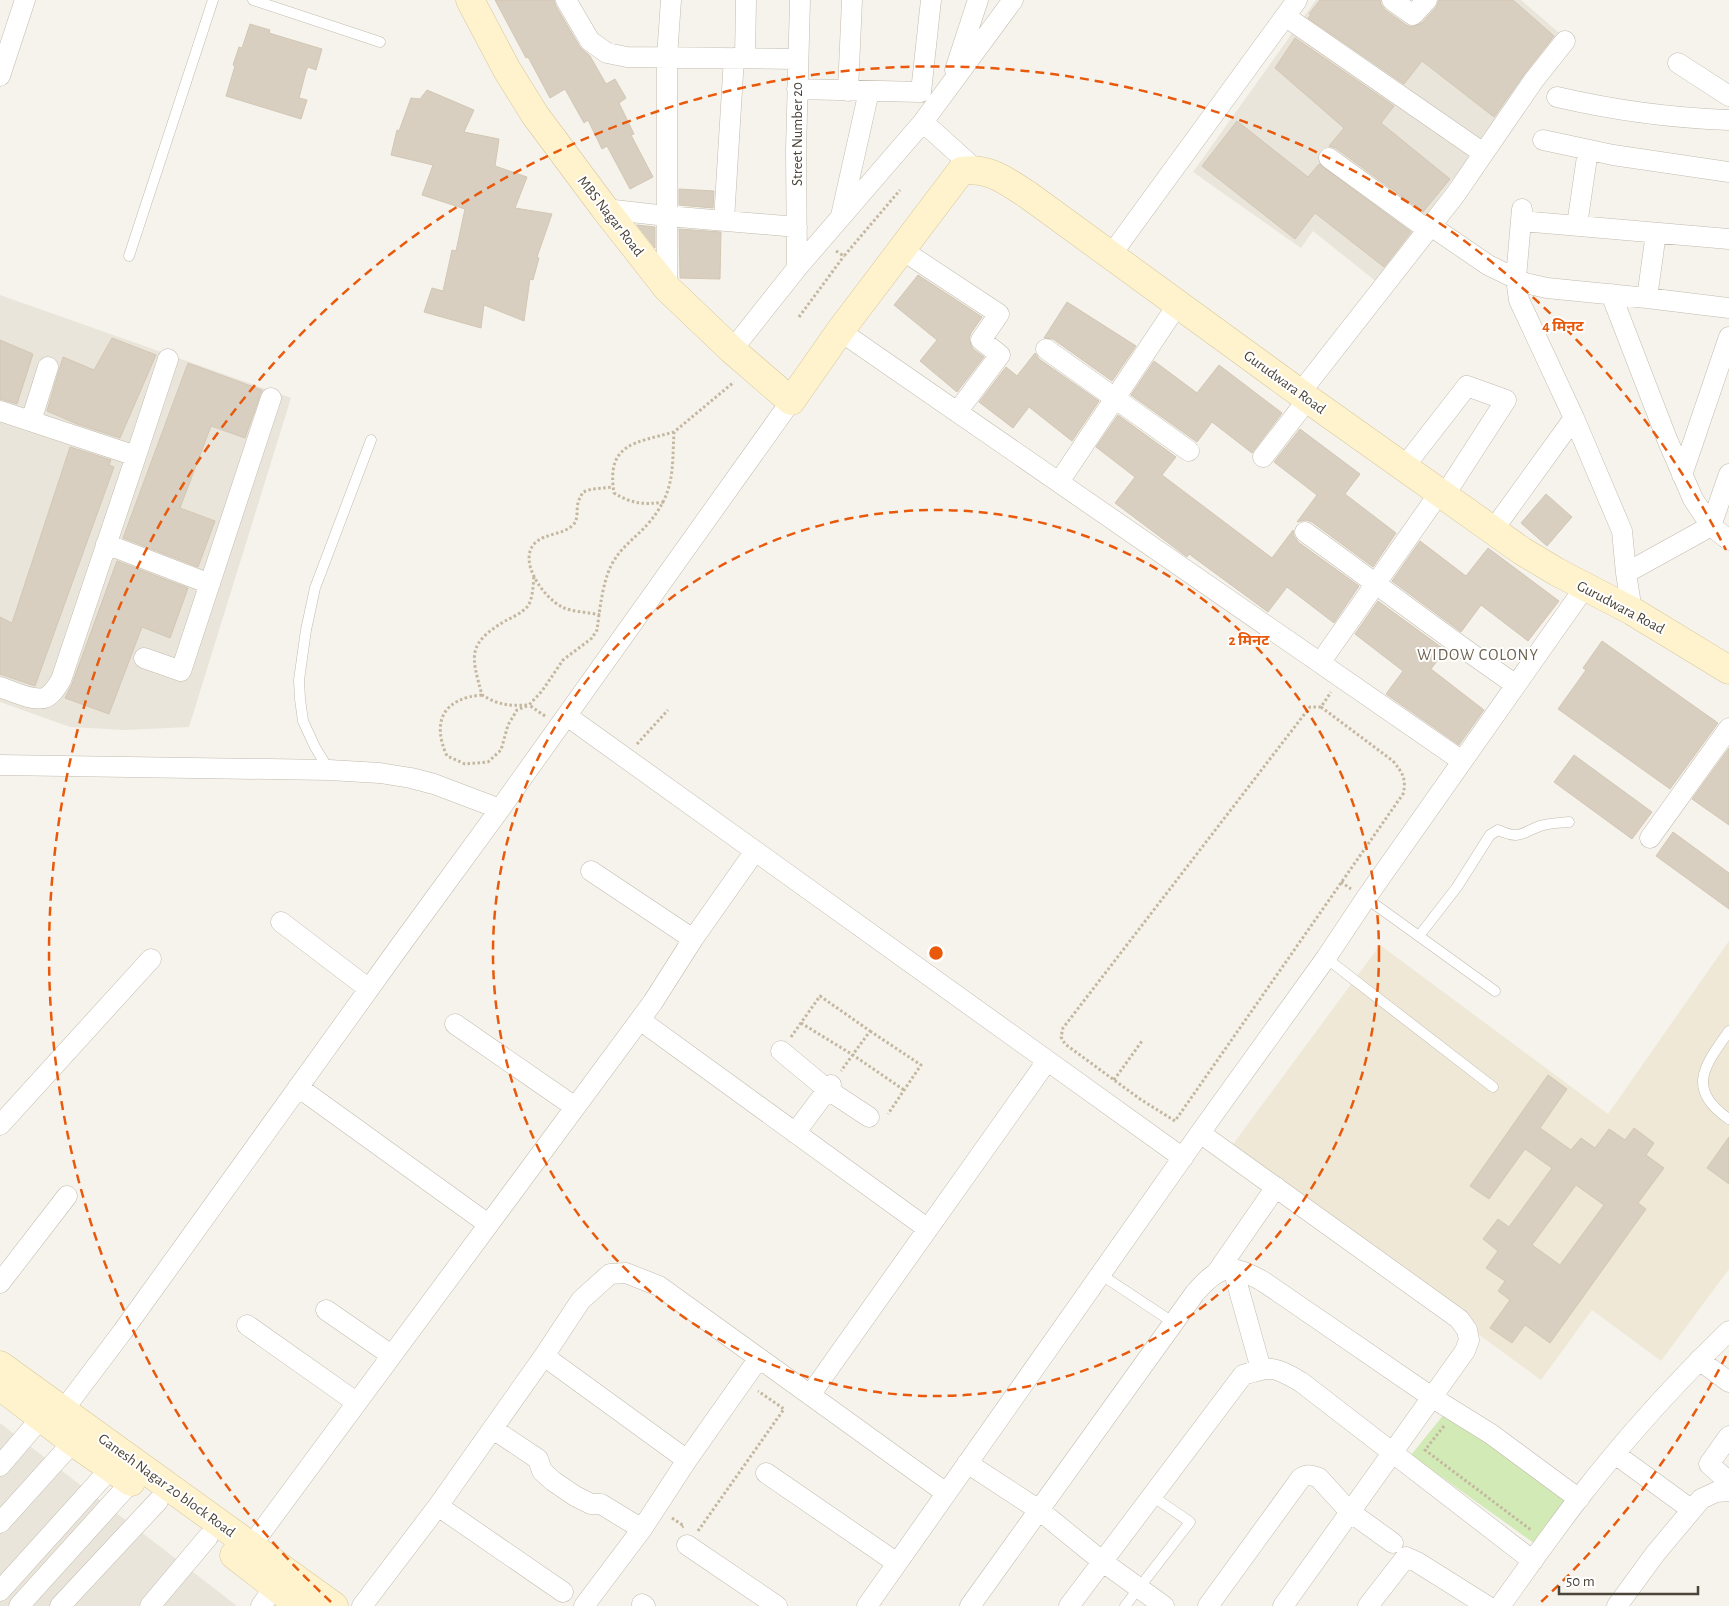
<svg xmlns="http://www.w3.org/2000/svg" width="1729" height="1606" font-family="'Alegreya Sans','Noto Sans Devanagari',sans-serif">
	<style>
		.residential { fill: #eae5da }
		.education { fill: #efe8d6 }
		.green { fill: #d2eab5 }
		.building { fill: #d8cfc1; stroke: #d3c7b4; fill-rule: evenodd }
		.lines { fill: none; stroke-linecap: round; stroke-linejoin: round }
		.lane-casing { stroke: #c2bbae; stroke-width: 11 }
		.street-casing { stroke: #c2bbae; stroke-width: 21 }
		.secondary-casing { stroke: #d6c79b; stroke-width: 29 }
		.path { stroke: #c4b79f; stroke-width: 3; stroke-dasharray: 2.5 2.5; stroke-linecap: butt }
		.lane { stroke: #fff; stroke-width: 10 }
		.street { stroke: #fff; stroke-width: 20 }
		.secondary { stroke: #fff3cd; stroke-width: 28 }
		.ring { fill: none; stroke: #e8590c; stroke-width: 2.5; stroke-dasharray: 9 6 }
		.labels { text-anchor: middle; stroke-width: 4; stroke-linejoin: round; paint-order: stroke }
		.street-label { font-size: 15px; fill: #4b4439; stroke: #fff }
		.neighbourhood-label { font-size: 16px; letter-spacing: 1px; fill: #6e6250; stroke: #fff }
		.centre { fill: #e8590c; stroke: #fff; stroke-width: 2.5 }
		.ring-label { font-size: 15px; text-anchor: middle; font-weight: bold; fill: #e8590c; stroke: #fff; stroke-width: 4; stroke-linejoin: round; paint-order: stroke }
	</style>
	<rect width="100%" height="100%" fill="#f6f3ec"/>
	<path class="residential" d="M 1316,0 L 1398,0 L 1412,11 L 1422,0 L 1521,0 L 1565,38 L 1452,180 L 1378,283 L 1313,231 L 1301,248 L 1193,172 Z
		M 0,295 L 291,398 L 189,727 L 125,730 L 70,727 L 0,702 Z
		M 0,1423 L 237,1606 L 0,1606 Z"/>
	<path class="education" d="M 1729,941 L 1729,1269 L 1661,1361 L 1592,1310 L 1541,1380 L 1228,1151 L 1380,945 L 1608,1114 Z"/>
	<path class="green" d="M 1445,1413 L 1570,1501 L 1538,1546 L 1411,1455 Z"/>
	<path class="building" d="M 495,0 L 554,0 L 556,6 L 580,47 L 590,56 L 606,84 L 615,79 L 626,98 L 619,103 L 634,134 L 631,135 L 653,177 L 630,189 L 607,146 L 602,149 L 588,120 L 584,123 L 565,89 L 550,98 L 528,57 L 526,58 Z
		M 1320,0 L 1380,0 L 1381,5 L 1385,10 L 1406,25 L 1412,27 L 1422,23 L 1436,8 L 1439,0 L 1513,0 L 1554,36 L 1525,73 L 1494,117 L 1422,61 L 1404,84 L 1308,18 L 1311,15 L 1309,14 Z
		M 250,24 L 270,30 L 269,33 L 322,49 L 316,70 L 308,67 L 306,71 L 299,98 L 307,100 L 301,119 L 226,96 L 235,66 L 233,65 L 239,47 L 242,48 Z
		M 1295,38 L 1394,106 L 1381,123 L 1450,179 L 1423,212 L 1336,148 L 1329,146 L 1344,128 L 1275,68 Z
		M 427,90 L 474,110 L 464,132 L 499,139 L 495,166 L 527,177 L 515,208 L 552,214 L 537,257 L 539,258 L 533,280 L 530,279 L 524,321 L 484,305 L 481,328 L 424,312 L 432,288 L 443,291 L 452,250 L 456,251 L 465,209 L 422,195 L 433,165 L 391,155 L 397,130 L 399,131 L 411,98 L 420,99 Z
		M 1237,121 L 1308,177 L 1319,164 L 1411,232 L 1384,267 L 1315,213 L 1295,239 L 1202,166 Z
		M 679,189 L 714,191 L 713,208 L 679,205 Z
		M 637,225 L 655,227 L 655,248 Z
		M 679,229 L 721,232 L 720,279 L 680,278 Z
		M 918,275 L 982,317 L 971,333 L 969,339 L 973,349 L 984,357 L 957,392 L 920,361 L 937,340 L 894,305 Z
		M 1067,302 L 1136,346 L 1112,381 L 1053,339 L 1044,338 Z
		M 112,338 L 156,355 L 120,438 L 77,424 L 47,411 L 63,357 L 94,370 Z
		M 0,340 L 33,354 L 17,404 L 0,399 Z
		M 1035,353 L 1039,359 L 1099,401 L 1072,441 L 1029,407 L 1013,428 L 979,402 L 1006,367 L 1017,376 Z
		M 1154,361 L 1197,393 L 1219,365 L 1282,413 L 1252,453 L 1212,422 L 1197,442 L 1131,395 Z
		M 188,363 L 262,390 L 245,438 L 211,426 L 180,508 L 215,521 L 198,567 L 123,538 Z
		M 1118,415 L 1176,457 L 1162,475 L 1272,558 L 1293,530 L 1294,536 L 1298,542 L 1359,586 L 1334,623 L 1287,587 L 1268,612 L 1189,554 L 1187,557 L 1115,503 L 1135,477 L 1096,447 Z
		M 1300,429 L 1360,474 L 1345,494 L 1396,533 L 1373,567 L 1312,522 L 1306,520 L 1297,522 L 1317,495 L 1274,462 Z
		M 70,447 L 111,460 L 109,465 L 114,467 L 35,686 L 0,674 L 0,617 L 12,623 Z
		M 1546,494 L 1572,517 L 1547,546 L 1521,523 Z
		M 1420,541 L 1466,576 L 1488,548 L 1559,601 L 1528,641 L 1481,605 L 1461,632 L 1392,581 Z
		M 117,561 L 188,588 L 170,638 L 142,627 L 109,714 L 65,698 L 72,684 Z
		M 1378,601 L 1445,650 L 1431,669 L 1484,710 L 1459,745 L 1386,694 L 1403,671 L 1355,634 Z
		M 1602,641 L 1718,723 L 1670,789 L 1558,709 L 1586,670 L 1583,668 Z
		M 1729,748 L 1729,825 L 1692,799 Z
		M 1574,755 L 1652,812 L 1632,839 L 1554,782 Z
		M 1673,832 L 1729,873 L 1729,909 L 1656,856 Z
		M 1548,1075 L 1567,1089 L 1540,1128 L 1571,1150 L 1581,1138 L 1595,1148 L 1609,1129 L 1625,1140 L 1634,1128 L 1654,1143 L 1646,1155 L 1664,1168 L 1638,1203 L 1646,1209 L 1550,1343 L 1525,1325 L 1512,1343 L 1490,1328 L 1510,1300 L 1498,1291 L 1505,1281 L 1486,1268 L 1498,1251 L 1483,1239 L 1498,1219 L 1509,1227 L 1552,1168 L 1525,1149 L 1489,1199 L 1470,1186 ZM 1576,1185 L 1604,1205 L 1560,1265 L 1532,1245 Z
		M 1729,1137 L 1729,1184 L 1707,1168 Z"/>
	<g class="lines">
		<g class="lane-casing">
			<path id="lane" d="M 253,0 L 380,42
				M 129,256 L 213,0
				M 329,770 L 315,747 L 303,721 L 300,699 L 299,680 L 306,630 L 315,588 L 371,440
				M 1366,898 L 1495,991
				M 1419,936 L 1457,887 L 1490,835 L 1498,830 C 1520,840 1521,833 1540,826 C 1549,823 1559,823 1569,822
				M 1326,958 L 1493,1087
				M 1729,1031 C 1705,1065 1685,1089 1729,1119
				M 1100,1274 L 1174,1323
				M 1125,1606 L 1190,1522 L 1152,1496"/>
		</g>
		<g class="street-casing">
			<path id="street" d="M 566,0 L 590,41 L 607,53 L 627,57 L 798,59
				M 1392,0 L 1413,15 L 1427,0
				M 1285,16 L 1483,153
				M 745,58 L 746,0
				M 1678,63 L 1729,96
				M 955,70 L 978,0
				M 0,76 L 25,0
				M 797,89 L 921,92 L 931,0
				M 848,91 L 852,0
				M 1557,97 C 1613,110 1671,118 1729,120
				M 923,122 L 975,169
				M 1543,140 L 1613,155 L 1729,172
				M 1329,158 L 1428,230
				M 605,209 L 667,216 L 797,227
				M 1522,209 L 1516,278 L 1519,300 L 1574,418
				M 841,216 L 869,91
				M 724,220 L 734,58
				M 1521,221 L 1729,239
				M 1577,225 L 1588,150
				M 1431,226 L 1488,265 L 1525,283 L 1547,288 L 1647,298 L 1729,308
				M 902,250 L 999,314 L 981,340 L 1000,355 L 957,412
				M 1111,255 L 1297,0
				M 797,268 L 796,150 L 800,0
				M 667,288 L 667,57 L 671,0
				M 1611,294 L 1667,439 L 1693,499 L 1711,526 L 1729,540
				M 1647,298 L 1656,233
				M 840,331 L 1462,761
				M 1046,349 L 1189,451
				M 732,350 L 797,268 L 923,122 L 1013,0
				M 1300,393 L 1455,195 L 1534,80 L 1565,41
				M 0,411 L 136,456 L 61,680 C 57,686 52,696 44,698 C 31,701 12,691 0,687
				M 31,421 L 48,367
				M 136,456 L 168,359
				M 1263,457 L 1308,399
				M 1404,467 L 1467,386 L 1506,400 L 1444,496
				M 1682,475 L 1729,337
				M 1059,482 L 1178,304
				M 1493,530 L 1574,418 L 1622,531 L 1626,573 L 1632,611
				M 1305,532 C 1376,583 1444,636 1516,685
				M 106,544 L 210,584
				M 1626,573 L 1711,526 L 1729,474
				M 144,658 L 181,671 L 271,398
				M 1320,663 L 1440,492
				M 567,716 L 1183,1158
				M 0,765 L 329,770 L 380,773 L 411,778 L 434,784 L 500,809
				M 1650,838 L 1729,728
				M 591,871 L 693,939
				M 281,922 L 369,989
				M 640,1020 L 928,1229
				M 455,1024 L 575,1107
				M 781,1051 L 828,1090 L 869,1117
				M 298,1087 L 488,1224
				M 0,1125 L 151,959
				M 795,1133 L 831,1085
				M 1200,1133 L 1459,1319 L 1467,1330 L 1469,1340 L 1465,1351 L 1283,1606
				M 1233,1269 L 1261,1369
				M 1217,1272 L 1276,1187
				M 0,1283 L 67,1196
				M 326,1310 L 391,1355
				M 247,1325 L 356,1402
				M 544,1356 L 687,1460
				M 1699,1360 L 1729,1382
				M 810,1395 L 1047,1061
				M 55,1421 L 123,1331 L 397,950 L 500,809 L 791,401
				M 493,1429 L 538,1459 L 542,1471 L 553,1481 L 575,1496 L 591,1504 L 601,1504 L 642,1529 L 687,1460 L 759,1358
				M 1729,1436 L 1709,1464 L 1729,1482
				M 1615,1454 L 1692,1510
				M 967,1463 L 1039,1510 L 1103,1562 L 1164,1606
				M 0,1466 L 41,1418
				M 766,1473 L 897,1563
				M 438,1506 L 563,1592
				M 0,1523 L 73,1442
				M 687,1545 L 777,1606
				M 251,1546 L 653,1002 L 693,939 L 755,851
				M 0,1591 L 111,1468
				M 642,1604 L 645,1606
				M 19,1606 L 131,1482
				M 60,1606 L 158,1501
				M 150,1606 L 208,1537
				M 261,1606 L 283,1575
				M 362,1606 L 438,1506 L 544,1356 L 581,1300 L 610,1274 L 626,1273 L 659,1286 L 946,1493
				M 584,1606 L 642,1529
				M 867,1606 L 1200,1133 L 1326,958 L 1366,898 L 1585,587
				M 970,1606 L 1195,1293 C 1220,1264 1231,1263 1264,1282 L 1433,1398 L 1491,1434 L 1579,1499
				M 1069,1606 L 1243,1375 C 1272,1365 1275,1367 1301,1382 L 1533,1561
				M 1208,1606 L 1301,1478 C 1308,1474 1312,1475 1319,1478 L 1350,1512 L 1393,1543
				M 1368,1606 L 1406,1557 L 1417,1562 L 1487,1606
				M 1500,1606 C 1526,1570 1552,1533 1579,1498 C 1625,1439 1675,1383 1729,1331
				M 1617,1606 L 1655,1554 L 1701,1499 L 1716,1492 L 1729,1491"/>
		</g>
		<g class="secondary-casing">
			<path id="secondary" d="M 470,0 L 507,70 L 535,115 L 605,209 L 667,288 L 732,350 L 791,401 L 840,331 L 961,171 C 990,167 1006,181 1028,195 L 1308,399 L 1522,551 L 1557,572 L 1632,611 L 1729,670
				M 0,1365 L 334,1606
				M 0,1386 L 73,1442 L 131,1482
				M 234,1555 L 300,1606"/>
		</g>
		<path class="path" d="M 836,251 L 844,256 L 900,190
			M 799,317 L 844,256
			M 664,502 C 644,505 632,504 614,493 C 606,443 635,443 674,432
			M 600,615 C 588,612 572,612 562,607 C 544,598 517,561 535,543 C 545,533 563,535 573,525 C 579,519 576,510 578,503 C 579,499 581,496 583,492 L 592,489 L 613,487
			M 482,695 C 444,698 431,721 447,756 L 465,764 L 488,762 L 501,750 L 508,725 L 517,710 L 529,705
			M 527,705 C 508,706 499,705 482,695 C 471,655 467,644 505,621 C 513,617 522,613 528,606 C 533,598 533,585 534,576
			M 1321,707 L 1393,761 C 1402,772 1407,779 1403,794 L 1175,1121 L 1140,1099 L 1065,1044 L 1061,1037 L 1063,1028 L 1303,716 L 1310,707 L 1321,707 L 1331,692
			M 545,716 L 529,705 L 542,691 L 563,660 L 592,638 L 597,630 C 600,608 603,576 615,559 C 623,546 637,536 647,525 C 675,493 672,471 674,432 L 734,382
			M 637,744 L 668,710
			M 1341,882 L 1351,889
			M 801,1023 L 853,1055 L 904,1090
			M 870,1031 L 921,1065 L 888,1114
			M 791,1037 L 820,996 L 870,1031 L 841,1071
			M 1114,1080 L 1142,1041
			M 1444,1426 L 1425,1450 L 1531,1530
			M 672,1518 L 684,1526 L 682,1527
			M 698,1531 L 784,1409 L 758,1391"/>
		<use href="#lane" class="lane"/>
		<use href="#street" class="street"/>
		<use href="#secondary" class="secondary"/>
	</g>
	<g class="ring">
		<circle cx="936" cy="953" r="443"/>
		<path d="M1726 1356A887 887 0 0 1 1541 1602M331 1602A887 887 0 1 1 1726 550"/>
	</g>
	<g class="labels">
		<g class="street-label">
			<text transform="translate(797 134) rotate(-90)" y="5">Street Number 20</text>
			<text transform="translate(611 216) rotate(52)" y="5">MBS Nagar Road</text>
			<text transform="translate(1285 382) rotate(36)" y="5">Gurudwara Road</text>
			<text transform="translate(1621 607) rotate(28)" y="5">Gurudwara Road</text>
			<text transform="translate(167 1485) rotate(36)" y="5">Ganesh Nagar 20 block Road</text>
		</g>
		<g class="neighbourhood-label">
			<text x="1478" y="660">WIDOW COLONY</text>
		</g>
	</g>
	<circle cx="936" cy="953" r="8" class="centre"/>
	<g class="ring-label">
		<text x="1563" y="331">4 मिनट</text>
		<text x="1249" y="645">2 मिनट</text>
	</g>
	<path d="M1559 1586v8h139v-8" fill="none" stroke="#4b4439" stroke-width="2.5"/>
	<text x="1566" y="1586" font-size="15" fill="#4b4439" stroke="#ffffff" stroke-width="4" paint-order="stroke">50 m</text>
</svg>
